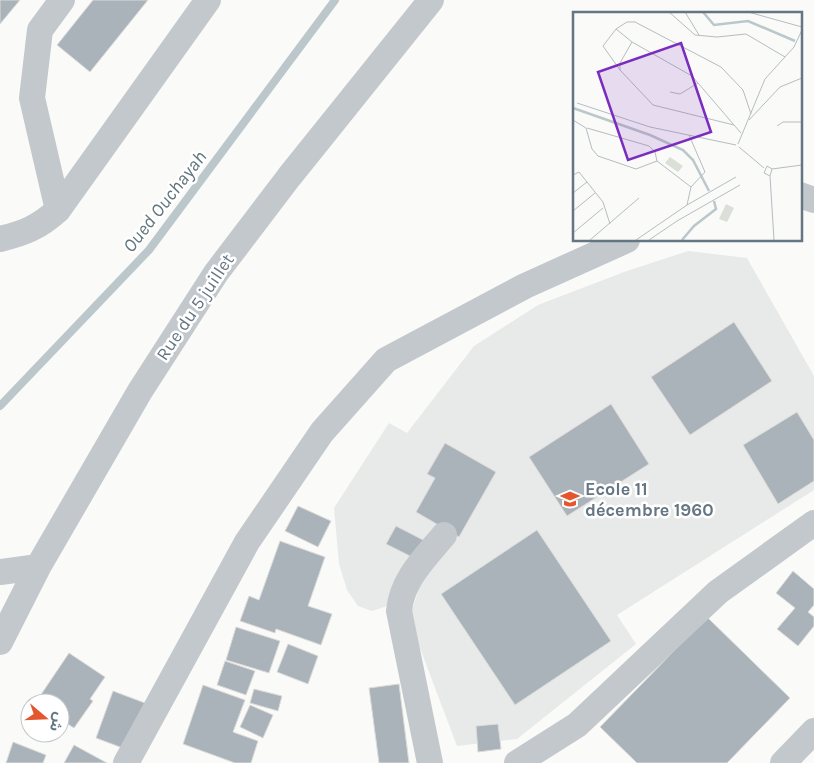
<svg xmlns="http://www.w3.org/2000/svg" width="814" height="763" font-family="Karla,'Noto Sans Arabic',sans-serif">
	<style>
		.built { fill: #e8e9e9 }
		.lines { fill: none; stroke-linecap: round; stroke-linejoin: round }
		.stream { stroke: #bbc7cb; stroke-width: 8 }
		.building { fill: #aab3b9; stroke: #dcdcda }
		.minor { stroke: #c3c8cc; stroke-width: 26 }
		.labels { text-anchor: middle; stroke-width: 5; stroke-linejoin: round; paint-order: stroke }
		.street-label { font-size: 18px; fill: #657683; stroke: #fff }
		.poi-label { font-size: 18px; font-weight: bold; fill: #657683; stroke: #fff; text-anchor: start }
		.water-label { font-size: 19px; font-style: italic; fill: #60757c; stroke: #fff }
		.inset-river { fill: none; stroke: #bbc7cb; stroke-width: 2.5 }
		.inset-road { fill: none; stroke: #b5bdc2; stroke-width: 1 }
		.view { fill: #7b2cbf; fill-opacity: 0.15; stroke: #7b2cbf; stroke-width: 2.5 }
		.inset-edge { fill: none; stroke: #657683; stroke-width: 2.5 }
	</style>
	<rect width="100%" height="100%" fill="#fafaf8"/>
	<path class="built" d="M 688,251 L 747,258 L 814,376 L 814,490 L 617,615 L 636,644 L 517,739 L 457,746 L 412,627 L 412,610 L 418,592 L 397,585 L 390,605 L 372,611 L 358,606 L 347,590 L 339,564 L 334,508 L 389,423 L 407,433 L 474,346 L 538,305 L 624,272 Z"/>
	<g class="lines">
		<path class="stream" d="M 0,406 L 149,250 L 335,0"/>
	</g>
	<path class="building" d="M 0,0 L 20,0 L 0,24 Z
		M 93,0 L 148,0 L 90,72 L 57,45 Z
		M 734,322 L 772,381 L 690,435 L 651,377 Z
		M 611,404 L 649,464 L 567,516 L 529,457 Z
		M 797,412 L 814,440 L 814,481 L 778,504 L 743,445 Z
		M 445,443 L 496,472 L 459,537 L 416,512 L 435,478 L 427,474 Z
		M 298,506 L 331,521 L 318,547 L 285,531 Z
		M 396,526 L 427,542 L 418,560 L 386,544 Z
		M 537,530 L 611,641 L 515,705 L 441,594 Z
		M 280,541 L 325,557 L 308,606 L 332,614 L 321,645 L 276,629 L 275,633 L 240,621 L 249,596 L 259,600 Z
		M 793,571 L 814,589 L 814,605 L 808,612 L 814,617 L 814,626 L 798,646 L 777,629 L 795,608 L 776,593 Z
		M 707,617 L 790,698 L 727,763 L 637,763 L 600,727 Z
		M 236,627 L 280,641 L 269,673 L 226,660 Z
		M 288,644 L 318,656 L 308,684 L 277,672 Z
		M 69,653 L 105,677 L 90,699 L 93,701 L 74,728 L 60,719 L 60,703 L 36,702 Z
		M 225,661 L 255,671 L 246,695 L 217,685 Z
		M 399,684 L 409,763 L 379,763 L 369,688 Z
		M 203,685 L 245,700 L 233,732 L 258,741 L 251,763 L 235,763 L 183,744 Z
		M 254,689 L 282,696 L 278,711 L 250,703 Z
		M 113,691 L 145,703 L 128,750 L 96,738 Z
		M 250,705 L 273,715 L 263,738 L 240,727 Z
		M 498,724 L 501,749 L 478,752 L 476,726 Z
		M 13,742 L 46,755 L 43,763 L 6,763 Z
		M 74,745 L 107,763 L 64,763 Z"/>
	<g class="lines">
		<path class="minor" d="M 800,195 L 814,200
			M 58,210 L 32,98 L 40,30 L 62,0
			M 0,239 C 25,233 39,227 58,210 L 208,0
			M 0,572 L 38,567
			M 0,642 L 38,567 L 140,391 L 216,273 L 289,177 L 431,0
			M 126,763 L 247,542 L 322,432 L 386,360 L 525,286 L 627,240
			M 430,763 L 399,611 C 402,579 425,558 444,535
			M 517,763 L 577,725 L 718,592 L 814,523
			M 783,763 L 814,731"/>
	</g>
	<defs>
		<g id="school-bare" transform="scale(1.5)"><path d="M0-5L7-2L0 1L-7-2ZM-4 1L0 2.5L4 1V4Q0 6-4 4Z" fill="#e4572e" stroke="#fff" stroke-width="2.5" paint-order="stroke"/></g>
	</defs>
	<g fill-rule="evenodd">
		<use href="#school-bare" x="570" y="499"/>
	</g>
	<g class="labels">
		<g class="street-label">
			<text transform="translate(195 307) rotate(-56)" y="6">Rue du 5 juillet</text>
		</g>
		<g class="poi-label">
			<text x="585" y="495">Ecole 11<tspan x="585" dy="21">décembre 1960</tspan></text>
		</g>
		<g class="water-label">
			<text transform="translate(164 201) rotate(-52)" y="7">Oued Ouchayah</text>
		</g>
	</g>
	<g transform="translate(573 12)">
		<rect width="229" height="229" fill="#fafaf8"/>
		<path d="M 97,145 L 110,154 L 105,160 L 92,151 ZM 153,192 L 161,196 L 154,210 L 146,207 Z" fill="#dadfd7"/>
		<path class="inset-river" d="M 130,0 L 141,13 L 175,9 L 222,29M 0,96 L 77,123 L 110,138 L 120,148 L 136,179M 109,228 L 121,214 L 143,197 L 141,189"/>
		<path class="inset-road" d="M 96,0 L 122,23 L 144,25 L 173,22 L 212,45M 112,0 L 126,23M 175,0 L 229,15M 43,17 L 59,30 L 119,64 L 161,113M 59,30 L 47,51 L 47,58 L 80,93 L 161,113 L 168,121M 47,58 L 30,34 L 43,17 L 54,10 L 62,10 L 148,55 L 170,78 L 178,102M 97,80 L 107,82 L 125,71M 4,91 L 77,115 L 163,133M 0,108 L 13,116 L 19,137 L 25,144 L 63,157 L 84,149 L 118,175M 176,108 L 207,75 L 229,66M 204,114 L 210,110 L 229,110M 14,116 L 76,134 L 82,140 L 84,149M 165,132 L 192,67 L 221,35 L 229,18M 166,135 L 191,156M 199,157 L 197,164 L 191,161 L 194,154 L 199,157 L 229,153M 0,163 L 6,160 L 30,190 L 37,212M 197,164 L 201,228M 0,181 L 14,170M 114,193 L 118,175 L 132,160 L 116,123M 0,199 L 22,181M 0,221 L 30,196M 17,228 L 66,186M 63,228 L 114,193 L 163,165M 76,228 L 104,209 L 167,173"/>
		<path class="view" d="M 108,31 L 138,120 L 55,148 L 25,60 Z"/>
		<rect width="229" height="229" class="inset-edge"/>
	</g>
	<g transform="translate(45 718) rotate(109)"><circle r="24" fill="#ffffff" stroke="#c1c8cd"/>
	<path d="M0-4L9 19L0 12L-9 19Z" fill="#e4572e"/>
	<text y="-8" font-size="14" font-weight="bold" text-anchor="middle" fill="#657683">ش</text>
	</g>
</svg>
